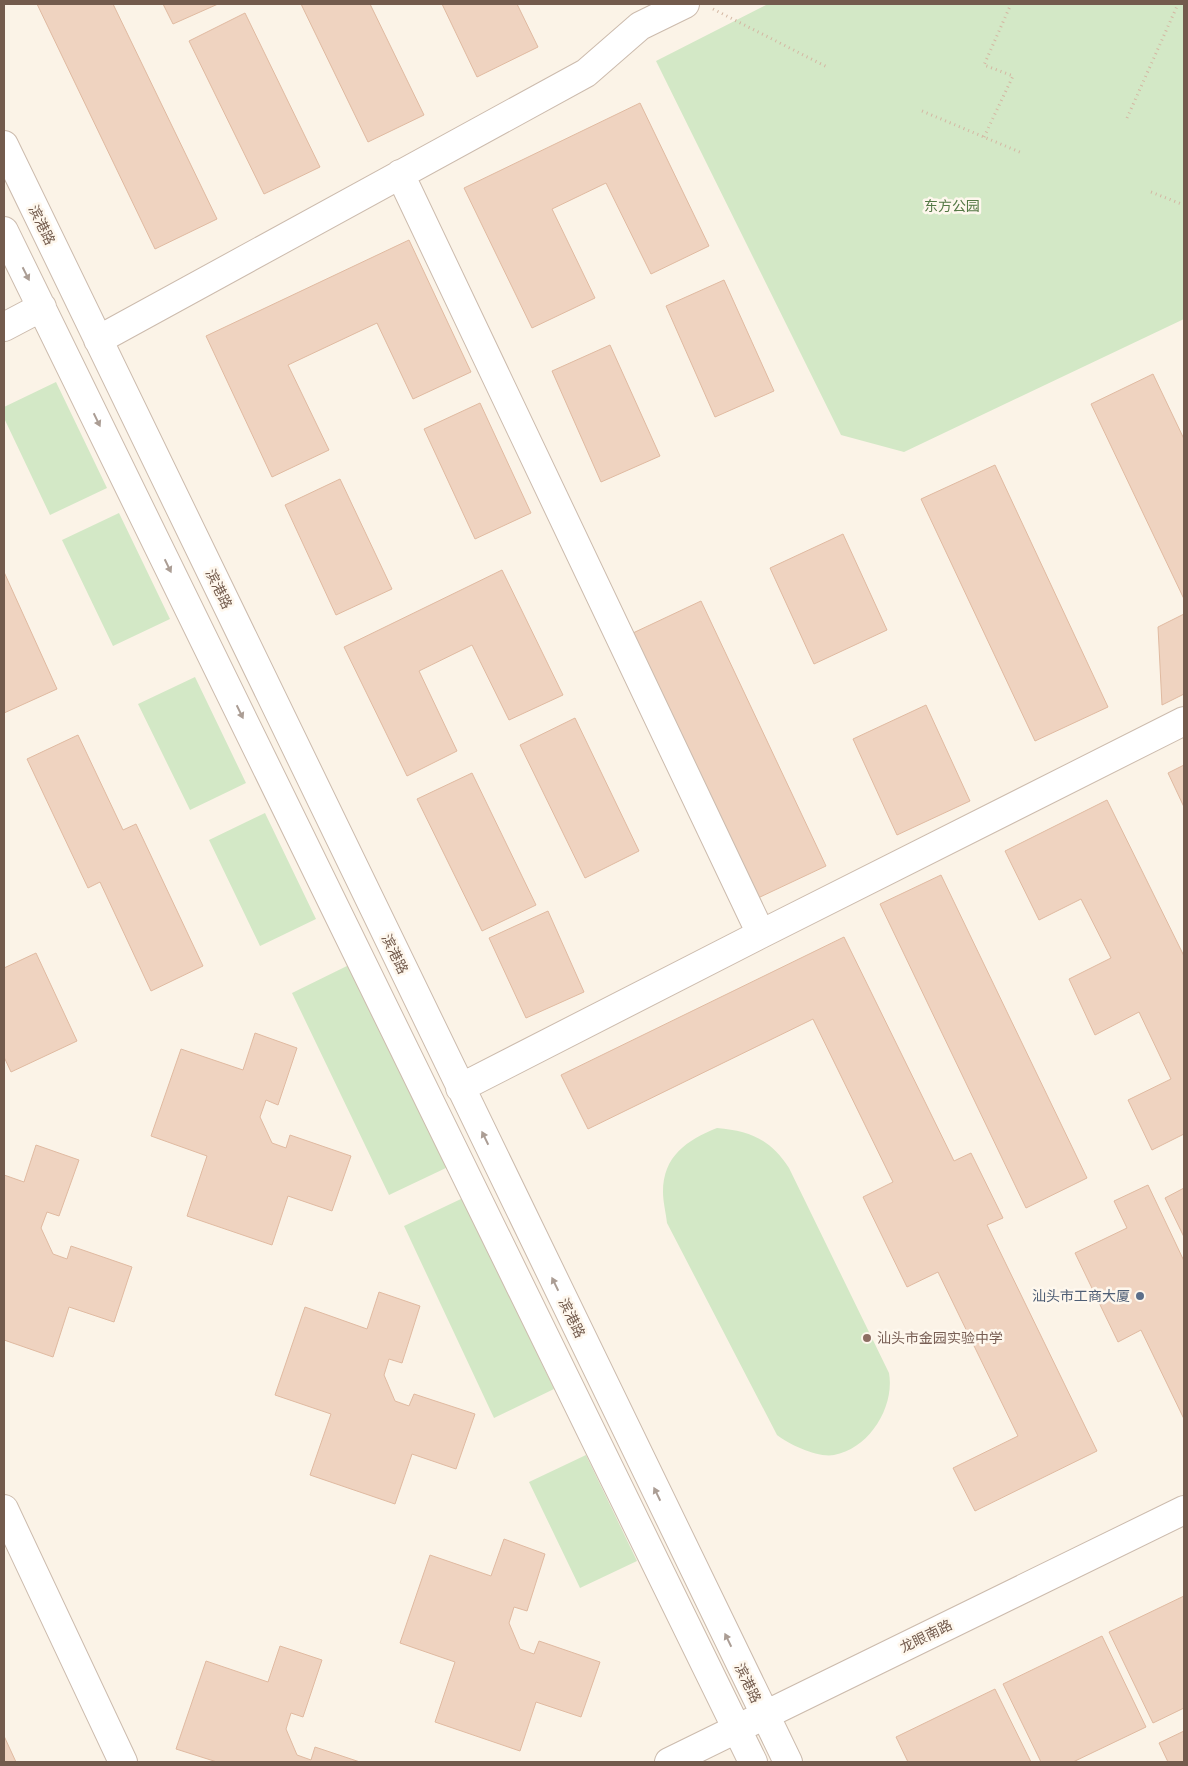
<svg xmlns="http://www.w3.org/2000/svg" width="1188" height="1766" font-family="'Roboto Condensed','Noto Sans SC',sans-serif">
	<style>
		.green { fill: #d3e8c6 }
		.building { fill: #efd3c0; stroke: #e0baa1 }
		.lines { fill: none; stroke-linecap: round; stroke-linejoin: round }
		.minor-casing { stroke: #ccbbad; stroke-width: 30 }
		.path { stroke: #d4b7a3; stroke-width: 3; stroke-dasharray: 1 4; stroke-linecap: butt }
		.minor { stroke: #fff; stroke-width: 28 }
		.oneway { fill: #ab9d94 }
		.service-dot { fill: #5c6f8a; stroke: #fef7ed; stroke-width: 2 }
		.education-dot { fill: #8d6e63; stroke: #fef7ed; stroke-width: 2 }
		.labels { text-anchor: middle; stroke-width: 5; stroke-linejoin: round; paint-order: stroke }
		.park-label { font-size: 14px; fill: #547845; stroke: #fef7ed }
		.street-label { font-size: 14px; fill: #735b4d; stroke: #fef7ed }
		.service-label { font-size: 14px; fill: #4e5e75; stroke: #fef7ed; text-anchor: end }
		.education-label { font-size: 14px; fill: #785e54; stroke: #fef7ed; text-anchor: start }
	</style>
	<rect width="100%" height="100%" fill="#fbf3e7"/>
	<path class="green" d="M 768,4 L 1184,4 L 1184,319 L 904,452 L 841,435 L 656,61 Z
		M 56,382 L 107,488 L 50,515 L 4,418 L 4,407 Z
		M 119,513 L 170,619 L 113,646 L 62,540 Z
		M 195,677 L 246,783 L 190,810 L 138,704 Z
		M 265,813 L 316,919 L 260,946 L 209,840 Z
		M 351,964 L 448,1167 L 389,1195 L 292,993 Z
		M 717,1128 C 750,1131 770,1139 789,1168 L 889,1373 C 895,1407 869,1449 834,1455 C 818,1458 790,1445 777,1435 L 667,1223 C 666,1213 663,1202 663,1192 C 663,1156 687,1140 717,1128 Z
		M 463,1198 L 554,1389 L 494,1418 L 404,1226 Z
		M 586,1455 L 637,1561 L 580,1588 L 529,1482 Z"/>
	<path class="building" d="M 37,4 L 113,4 L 217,219 L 155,249 Z
		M 163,4 L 218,4 L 173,24 Z
		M 301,4 L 370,4 L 424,115 L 368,142 Z
		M 442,4 L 517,4 L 538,47 L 477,77 Z
		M 245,13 L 320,167 L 264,194 L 189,41 Z
		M 640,103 L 709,246 L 651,274 L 606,183 L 552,209 L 595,298 L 532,328 L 464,188 Z
		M 409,240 L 471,372 L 413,399 L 377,323 L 288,365 L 329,450 L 272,477 L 206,336 Z
		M 724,280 L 774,391 L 715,417 L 666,306 Z
		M 610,345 L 660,456 L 601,482 L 552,371 Z
		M 1153,374 L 1184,439 L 1184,599 L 1091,404 Z
		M 480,403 L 531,513 L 475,539 L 424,429 Z
		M 995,465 L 1108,707 L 1035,741 L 921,499 Z
		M 340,479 L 392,589 L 336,615 L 285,505 Z
		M 843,534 L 887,630 L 814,664 L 770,568 Z
		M 502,570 L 563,695 L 509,720 L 472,645 L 419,671 L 457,751 L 407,776 L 344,647 Z
		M 4,572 L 57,689 L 4,713 Z
		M 701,601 L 826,866 L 758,898 L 633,633 Z
		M 1184,614 L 1184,694 L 1162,705 L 1158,627 Z
		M 926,705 L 970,801 L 897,835 L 853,739 Z
		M 575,718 L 639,851 L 585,878 L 520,745 Z
		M 78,735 L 123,830 L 136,824 L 203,966 L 151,991 L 100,882 L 88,888 L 27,759 Z
		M 1184,765 L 1184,807 L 1168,773 Z
		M 472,773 L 536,905 L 482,931 L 417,799 Z
		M 1107,800 L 1184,956 L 1184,1134 L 1152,1150 L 1128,1100 L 1171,1079 L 1139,1012 L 1095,1035 L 1069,979 L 1111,958 L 1081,899 L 1039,920 L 1005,851 Z
		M 941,875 L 1087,1178 L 1026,1208 L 880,904 Z
		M 548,911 L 584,992 L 526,1018 L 489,938 Z
		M 844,937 L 954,1161 L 971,1153 L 1003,1218 L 987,1225 L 1097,1451 L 975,1511 L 953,1468 L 1018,1436 L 938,1272 L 907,1287 L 863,1197 L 893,1182 L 813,1019 L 588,1129 L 561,1075 Z
		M 36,953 L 77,1041 L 11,1072 L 4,1057 L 4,968 Z
		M 255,1033 L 297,1048 L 278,1105 L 266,1100 L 260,1117 L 272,1143 L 286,1148 L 290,1135 L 351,1156 L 332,1211 L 288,1196 L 272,1245 L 187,1216 L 207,1156 L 151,1136 L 181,1049 L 243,1070 Z
		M 36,1145 L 79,1160 L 59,1216 L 47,1212 L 41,1228 L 53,1254 L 67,1259 L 71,1246 L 132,1267 L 114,1322 L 69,1307 L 53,1357 L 4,1340 L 4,1175 L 24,1182 Z
		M 1148,1185 L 1184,1261 L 1184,1419 L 1141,1330 L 1118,1342 L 1075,1253 L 1127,1228 L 1114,1201 Z
		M 1184,1188 L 1184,1237 L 1165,1198 Z
		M 379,1292 L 420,1306 L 402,1363 L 389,1359 L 384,1375 L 395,1401 L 409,1406 L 414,1394 L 475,1414 L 456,1469 L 412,1454 L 395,1504 L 310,1475 L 331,1414 L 275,1395 L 305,1307 L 367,1329 Z
		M 504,1539 L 545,1554 L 527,1611 L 514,1607 L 509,1623 L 520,1649 L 534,1654 L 539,1641 L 600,1662 L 581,1717 L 536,1702 L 520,1751 L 435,1722 L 455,1662 L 400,1643 L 430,1555 L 491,1576 Z
		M 1184,1596 L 1184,1708 L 1153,1723 L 1109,1632 Z
		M 1102,1636 L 1146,1727 L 1073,1762 L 1041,1762 L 1003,1684 Z
		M 280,1646 L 322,1660 L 303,1717 L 291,1713 L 286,1729 L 297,1755 L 311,1760 L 315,1747 L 360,1762 L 217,1762 L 176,1749 L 206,1661 L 268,1682 Z
		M 995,1689 L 1031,1762 L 908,1762 L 896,1737 Z
		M 1184,1731 L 1184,1762 L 1168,1762 L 1159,1743 Z
		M 4,1736 L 16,1762 L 4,1762 Z"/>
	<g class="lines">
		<g class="minor-casing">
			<path id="minor" d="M 4,145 L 788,1762
				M 400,174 L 761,934
				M 4,231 L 753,1762
				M 4,327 L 42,307
				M 98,340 L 586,73 L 640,26 L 685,4
				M 460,1088 L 761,934 L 1184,721
				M 4,1509 L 123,1762
				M 669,1762 L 1184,1510"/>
		</g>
		<path class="path" d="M 713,9 L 827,67
			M 922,111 L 1022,153
			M 1127,118 L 1178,4
			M 984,137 L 1013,76 L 984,65 L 1011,4
			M 1151,192 L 1184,205"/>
		<use href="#minor" class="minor"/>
	</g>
	<defs><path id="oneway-solid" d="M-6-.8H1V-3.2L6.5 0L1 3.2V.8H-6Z" transform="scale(1.25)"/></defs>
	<g class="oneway">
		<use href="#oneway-solid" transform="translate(26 274) rotate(63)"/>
		<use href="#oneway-solid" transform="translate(97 420) rotate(64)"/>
		<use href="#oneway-solid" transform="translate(168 566) rotate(64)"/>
		<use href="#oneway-solid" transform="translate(240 712) rotate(64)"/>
		<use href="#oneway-solid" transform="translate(485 1138) rotate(-116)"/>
		<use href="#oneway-solid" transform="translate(555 1284) rotate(-116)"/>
		<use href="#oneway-solid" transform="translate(657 1494) rotate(-116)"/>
		<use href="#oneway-solid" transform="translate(728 1640) rotate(-116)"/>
	</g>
	<circle class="service-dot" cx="1140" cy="1296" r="5"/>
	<circle class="education-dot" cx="867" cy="1338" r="5"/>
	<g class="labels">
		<g class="park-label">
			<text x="952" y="211">东方公园</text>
		</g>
		<g class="street-label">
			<text transform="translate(42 225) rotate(64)" y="5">滨港路</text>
			<text transform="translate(219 589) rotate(64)" y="5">滨港路</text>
			<text transform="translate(395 954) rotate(64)" y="5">滨港路</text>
			<text transform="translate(572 1318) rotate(64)" y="5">滨港路</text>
			<text transform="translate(926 1636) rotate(-26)" y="5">龙眼南路</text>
			<text transform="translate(748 1683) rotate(64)" y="5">滨港路</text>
		</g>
		<g class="service-label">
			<text x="1130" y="1301">汕头市工商大厦</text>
		</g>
		<g class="education-label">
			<text x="877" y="1343">汕头市金园实验中学</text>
		</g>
	</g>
	<rect width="1188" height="1766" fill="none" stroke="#735b4d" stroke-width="10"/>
</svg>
